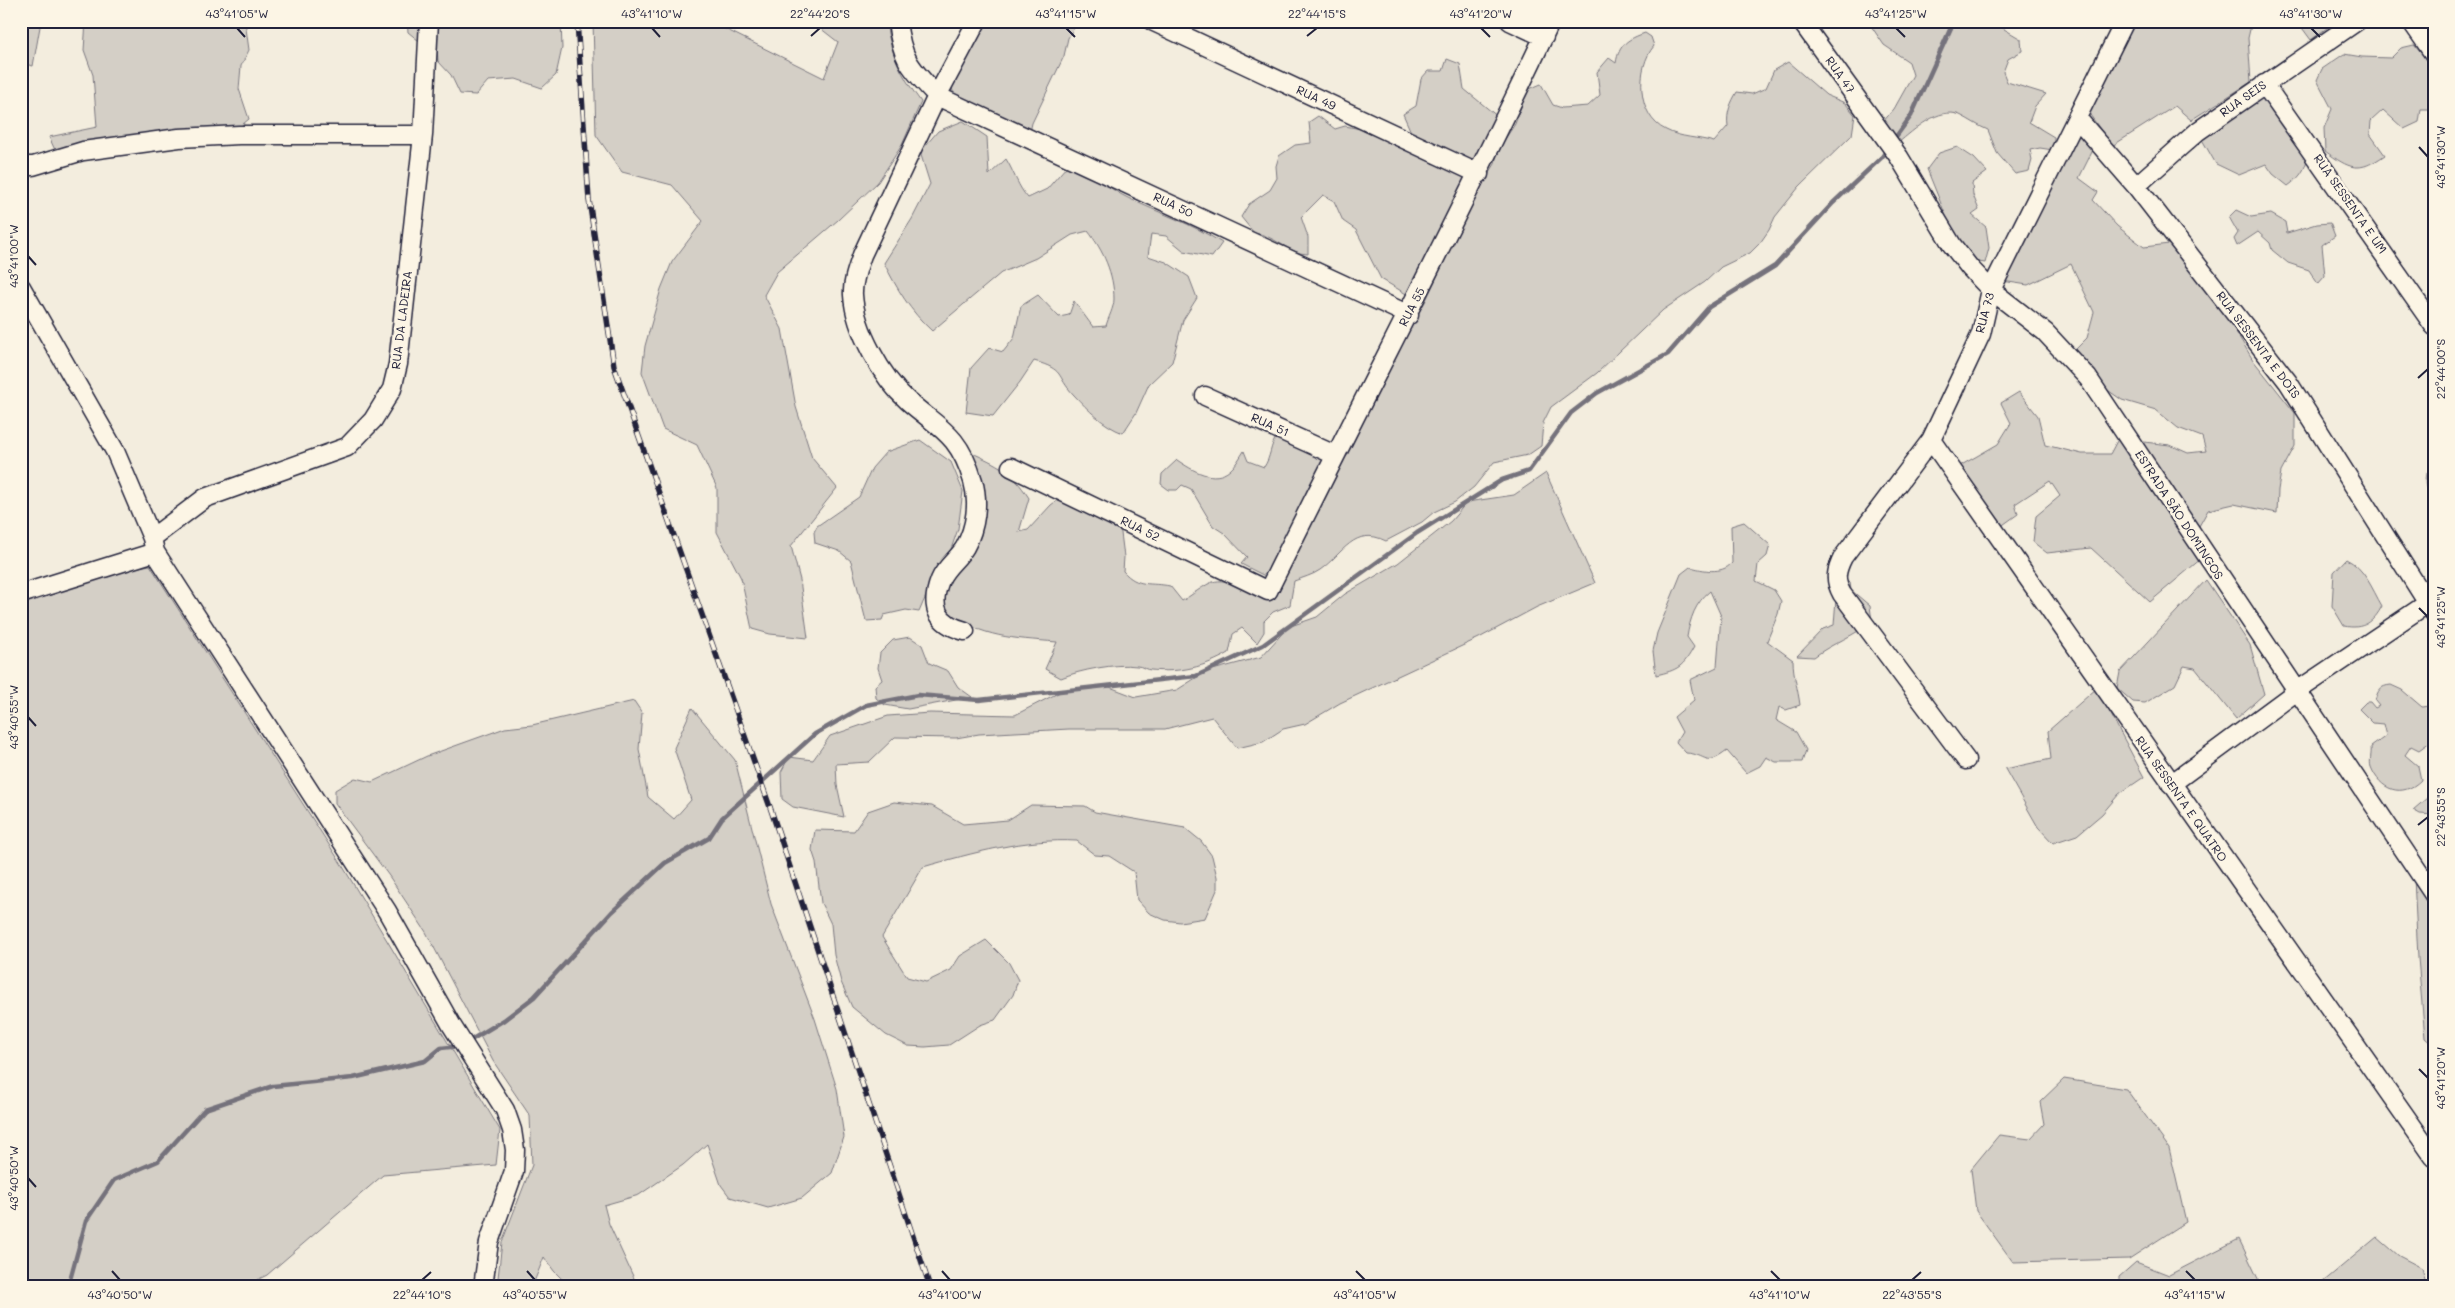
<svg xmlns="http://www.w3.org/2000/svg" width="2455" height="1308" font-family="Mali,sans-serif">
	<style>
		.green { fill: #d4cfc6; stroke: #7b7880 }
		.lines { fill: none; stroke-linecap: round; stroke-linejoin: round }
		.stream { stroke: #75727b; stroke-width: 4.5 }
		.street-casing { stroke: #22223b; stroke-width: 21 }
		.street { stroke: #fcf5e5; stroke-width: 18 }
		.rail-casing { stroke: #22223b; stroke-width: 5.5 }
		.rail { stroke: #fcf5e5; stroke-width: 4; stroke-dasharray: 11; stroke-linecap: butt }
		.ticks { fill: none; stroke: #22223b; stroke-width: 2 }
		.labels { text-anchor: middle; stroke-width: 5; stroke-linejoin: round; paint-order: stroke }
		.street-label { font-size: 12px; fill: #22223b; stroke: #fcf5e5 }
		.neatline { fill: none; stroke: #22223b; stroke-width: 2 }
		.ticks-label { font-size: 12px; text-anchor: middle; fill: #22223b }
	</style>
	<rect width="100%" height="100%" fill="#f3edde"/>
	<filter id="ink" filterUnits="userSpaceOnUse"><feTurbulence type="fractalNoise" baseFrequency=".02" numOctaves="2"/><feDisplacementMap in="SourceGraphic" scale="10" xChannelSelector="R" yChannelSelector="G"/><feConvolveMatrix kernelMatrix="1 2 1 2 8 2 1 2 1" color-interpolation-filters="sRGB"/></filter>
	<g filter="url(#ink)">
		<path class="green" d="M 21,21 L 41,21 L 33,66 L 21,63 Z
			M 86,21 L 245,21 L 249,50 L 241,66 L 239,89 L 249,119 L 237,129 L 91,143 L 55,150 L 49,137 L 97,127 L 93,75 L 84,50 Z
			M 407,21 L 424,21 L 419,41 L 408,32 Z
			M 435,21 L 561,21 L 562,48 L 556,75 L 542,88 L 516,79 L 488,81 L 476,95 L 460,94 L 451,75 L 438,61 Z
			M 593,21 L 709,21 L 824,78 L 838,42 L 811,21 L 886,21 C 890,54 902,76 921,102 L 902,145 L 878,182 L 838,220 L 777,272 L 764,295 L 782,329 L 796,407 L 812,458 L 837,488 L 791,546 L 800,580 L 808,638 L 770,634 L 752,629 L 741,578 L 717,532 L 717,488 L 697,445 L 663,429 L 642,372 L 645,346 L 661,289 L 672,262 L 703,221 L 672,185 L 622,172 L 596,135 Z
			M 983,21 L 1078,21 L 1068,38 L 1064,56 L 1032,123 L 1030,132 L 955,98 L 952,88 L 952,78 Z
			M 1871,21 L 2001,21 L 2004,29 L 2021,39 L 2022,51 L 2008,59 L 2003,72 L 2007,82 L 2046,94 L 2035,106 L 2029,122 L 2054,137 L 2053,150 L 2040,148 L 2030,150 L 2032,160 L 2029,171 L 2015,174 L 1997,153 L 1988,130 C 1978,126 1970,120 1960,115 C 1939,106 1914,130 1898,143 L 1881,124 L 1894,109 L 1913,75 L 1909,62 L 1884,45 L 1869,23 Z
			M 2134,21 L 2182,21 L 2186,26 L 2211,21 L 2252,21 L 2248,38 L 2251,82 L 2191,120 L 2175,106 L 2112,146 L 2088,112 Z
			M 2297,21 L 2336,21 L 2311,40 Z
			M 1645,33 L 1651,37 L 1654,46 C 1636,67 1636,116 1666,130 C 1681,138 1698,137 1714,142 L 1728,126 C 1726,113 1731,102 1737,92 L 1752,94 L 1766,88 L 1774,70 L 1788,62 L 1826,95 L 1845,103 L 1855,115 L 1852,135 L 1799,187 L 1775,217 L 1769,230 L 1760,243 L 1750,253 L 1721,267 L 1705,282 L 1663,310 L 1597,373 L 1551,407 L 1543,423 L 1541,446 L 1528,455 L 1494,462 L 1474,487 L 1455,502 L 1434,512 L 1422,522 L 1386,541 C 1354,525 1343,554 1320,570 C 1313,575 1302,578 1294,581 L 1290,605 L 1273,612 L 1264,621 L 1264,632 L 1257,643 L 1242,628 L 1233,634 L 1229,653 C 1205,667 1180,673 1151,670 C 1146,670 1142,666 1137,666 C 1116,663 1080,670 1061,678 L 1045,669 L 1057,642 C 1010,638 986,638 944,612 C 943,583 952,572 973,553 L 970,452 C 999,465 1011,470 1029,498 L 1019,532 L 1028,530 L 1051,505 L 1066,494 L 1120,525 L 1124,557 L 1123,571 C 1138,588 1150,582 1170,586 L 1182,601 C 1189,597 1207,583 1213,582 C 1226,577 1255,590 1267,597 L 1277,593 L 1277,582 L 1241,564 L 1247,557 L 1224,533 L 1213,526 L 1191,489 L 1182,485 L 1177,490 L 1169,490 L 1161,484 L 1162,474 L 1177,460 C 1192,470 1214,484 1230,470 C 1236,465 1240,457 1244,451 L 1248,461 L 1264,467 C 1271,457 1270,445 1277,436 L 1338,461 L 1347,456 L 1352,439 L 1404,337 L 1425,302 L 1478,191 L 1495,164 L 1497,151 L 1515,124 L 1527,90 L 1541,84 L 1553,105 L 1562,108 L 1588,106 L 1600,95 L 1597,72 L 1609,58 L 1616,63 C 1619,44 1628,39 1645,33 Z
			M 2414,45 L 2427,60 L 2434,62 L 2434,109 L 2421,109 L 2419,122 L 2404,129 L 2383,110 L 2371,121 L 2370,134 L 2385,155 C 2358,174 2350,169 2325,151 L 2324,128 L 2332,109 L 2317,80 L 2322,69 L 2344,54 L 2362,57 L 2391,58 L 2401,48 Z
			M 1447,59 L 1460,64 L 1464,89 L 1498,117 L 1408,295 L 1381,279 L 1356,230 L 1343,221 L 1334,201 L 1323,195 L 1301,217 L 1308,237 L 1308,254 C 1288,254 1275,235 1254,233 L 1241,217 L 1249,204 L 1270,190 L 1277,178 L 1276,166 L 1279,156 L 1295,145 L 1311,143 L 1309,122 L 1318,116 L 1335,129 L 1345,126 L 1410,138 L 1411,132 L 1403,114 L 1416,106 L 1421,79 L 1428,71 L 1443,71 Z
			M 2265,95 L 2309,151 C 2306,168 2302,176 2288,186 L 2273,174 L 2266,164 L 2239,175 L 2216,164 L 2200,136 Z
			M 963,121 L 987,137 L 989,175 L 1006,159 C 1014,172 1018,187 1028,198 L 1047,189 L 1066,167 L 1078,161 C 1094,175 1109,189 1128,198 C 1159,213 1193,224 1222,243 L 1212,257 L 1184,251 L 1166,236 L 1151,234 L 1148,256 L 1166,262 L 1189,277 L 1197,298 L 1183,320 L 1172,362 L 1149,384 L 1136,413 L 1123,433 C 1104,426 1088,410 1074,395 C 1055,375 1066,370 1034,361 L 1020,382 L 993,416 L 966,412 L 971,368 L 989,348 L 1003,352 L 1014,338 L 1021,306 L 1038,295 L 1059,317 L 1069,315 L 1074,301 L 1093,327 L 1106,326 C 1108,318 1114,308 1114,299 C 1114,274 1103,250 1088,231 L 1072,235 L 1036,258 L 1001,273 L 932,331 C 910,311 897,289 884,263 L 912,219 L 930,184 L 920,152 L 938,131 Z
			M 2075,133 L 2095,146 L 2079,178 L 2098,192 L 2093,200 L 2117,226 L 2144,247 L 2169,244 L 2214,295 L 2253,360 L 2295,413 L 2295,446 L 2281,472 L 2278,490 L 2277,513 L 2234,504 L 2208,510 L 2198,528 L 2202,558 L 2150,602 L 2091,548 L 2047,553 L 2033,542 L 2036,516 L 2060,496 L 2050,481 L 2015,504 L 2018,514 L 2000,527 L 1958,467 L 1998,444 L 2011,423 L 2001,403 L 2019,392 L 2038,416 L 2045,445 L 2082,454 L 2110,454 L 2118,439 L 2170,445 L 2188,453 L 2206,451 L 2202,437 L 2178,428 L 2156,410 L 2122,400 L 2109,391 L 2072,353 L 2087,338 L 2094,312 L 2071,264 L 2028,285 L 2002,281 Z
			M 1957,147 L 1974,158 L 1987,172 L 1972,183 L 1973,195 L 1979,210 L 1972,215 L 1986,227 L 1989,248 L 1985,263 L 1972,261 L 1950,226 L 1927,169 L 1939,153 Z
			M 2236,210 L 2251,217 L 2271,214 L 2285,222 L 2287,233 L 2317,224 L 2330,223 L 2335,236 L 2322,245 L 2325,276 L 2318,284 L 2309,270 L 2288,263 L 2272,250 L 2270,243 L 2258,232 L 2237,246 L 2234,239 L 2238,233 L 2229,217 Z
			M 920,440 L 951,462 L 963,491 L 958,529 L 950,552 L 938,568 L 919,612 L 906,610 L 884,615 L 882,620 L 866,621 L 851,561 L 839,551 L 815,543 L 814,532 L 817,526 L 859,497 L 872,468 L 886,452 Z
			M 2434,468 L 2434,498 C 2425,491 2424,484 2426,473 Z
			M 1546,473 L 1595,583 L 1537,607 L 1479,638 L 1340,703 L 1305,724 L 1283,729 L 1263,742 L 1237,748 L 1212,717 L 1165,729 L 1069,729 L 979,734 L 956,738 L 895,737 L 869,762 L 836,764 L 837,785 L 844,817 L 793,807 L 782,799 L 781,772 L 789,757 L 813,760 L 830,736 L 888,716 L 930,713 L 1015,715 L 1062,691 L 1107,686 L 1136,697 L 1177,690 L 1205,672 L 1261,657 L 1288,627 L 1317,617 L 1345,594 L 1398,563 L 1451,521 L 1467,502 L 1514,495 Z
			M 1744,522 L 1770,545 L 1767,556 L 1758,564 L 1756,581 L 1774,590 L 1781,601 L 1778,614 L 1767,641 L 1793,660 C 1793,675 1798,689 1800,705 L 1786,710 L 1779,707 L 1776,720 L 1796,732 L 1806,750 L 1802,762 L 1776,762 L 1766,757 L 1760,766 L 1746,773 L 1727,751 C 1705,768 1707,754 1686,753 L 1676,742 L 1682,732 L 1674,717 L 1694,700 L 1690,680 L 1717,667 L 1721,616 L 1710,591 C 1695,603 1690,619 1687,637 L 1694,647 C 1683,667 1678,670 1656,675 L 1653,651 L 1657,633 L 1681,574 L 1690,567 C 1703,570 1721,575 1732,563 L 1731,526 Z
			M 2346,559 C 2365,568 2372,589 2382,606 C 2374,622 2363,630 2344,626 L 2332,606 L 2334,572 Z
			M 150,565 L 342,865 L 500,1130 L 496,1165 L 383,1175 L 267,1275 L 243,1287 L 21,1287 L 21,588 Z
			M 2206,580 L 2250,645 L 2264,694 L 2236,719 L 2195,668 L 2184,666 L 2175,685 L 2145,703 L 2133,702 L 2117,688 L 2120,672 Z
			M 1850,582 L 1851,590 L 1870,606 L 1872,621 C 1855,636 1832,643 1814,657 L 1797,656 L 1823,629 L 1834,625 L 1837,585 Z
			M 910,637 L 922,645 L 929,663 L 948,671 L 958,687 L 972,697 L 908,709 L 885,705 L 876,698 L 875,686 L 882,680 L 878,668 L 880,653 L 893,640 Z
			M 2391,685 L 2402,690 L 2422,707 L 2434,705 L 2434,744 L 2430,742 L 2419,750 L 2411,746 L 2405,755 L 2418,766 L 2421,780 C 2402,799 2380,790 2371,767 C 2369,761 2372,754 2371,747 L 2386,736 L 2383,724 L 2373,723 L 2359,709 L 2366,702 L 2370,702 L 2375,708 L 2379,706 L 2375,701 C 2378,690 2380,686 2391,685 Z
			M 2097,688 L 2144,777 L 2119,794 L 2102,814 L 2077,835 L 2053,843 L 2038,827 L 2005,769 L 2051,759 L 2048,731 Z
			M 634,701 L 642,713 L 639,749 L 648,797 L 674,819 L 691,800 L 674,748 L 692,708 L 735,760 L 771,904 L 815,1019 L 837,1089 L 844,1137 L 832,1173 L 802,1198 L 768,1208 L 730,1197 L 721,1185 L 707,1144 L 683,1165 L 639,1195 L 604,1205 L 609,1224 L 638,1287 L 570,1287 L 554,1271 L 544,1257 L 532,1287 L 497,1287 L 502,1242 L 532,1165 L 530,1116 L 493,1061 L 426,932 L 389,876 L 335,803 L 335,790 L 355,778 L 372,782 L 427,756 L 505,728 L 532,725 Z
			M 2434,792 L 2434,815 L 2420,814 L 2413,810 Z
			M 894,802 L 932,806 L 963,824 L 1008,820 L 1031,805 L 1085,806 L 1095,812 L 1185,828 L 1201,841 L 1212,856 L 1217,877 L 1217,890 L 1205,918 L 1180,922 L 1165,920 L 1149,913 L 1137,900 L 1134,872 L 1109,856 L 1095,855 L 1077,841 C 1026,838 972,853 923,867 L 882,937 L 907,977 L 926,982 L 951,970 L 960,956 L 986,940 L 1009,963 L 1018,980 L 1013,995 L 995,1020 L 980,1025 L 949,1045 L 925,1047 L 908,1046 L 886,1035 L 852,1007 L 841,982 L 834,955 L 831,924 L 821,903 L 816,862 L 812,850 L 815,830 L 854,831 L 868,811 Z
			M 2414,878 L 2434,906 L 2434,1046 L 2425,1038 L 2418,958 Z
			M 2064,1079 L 2126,1089 L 2169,1148 L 2186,1222 L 2129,1259 L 2013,1262 L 1976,1211 L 1971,1169 L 1999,1135 L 2030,1139 L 2044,1124 L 2040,1102 Z
			M 2377,1237 L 2399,1256 L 2422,1268 L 2427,1287 L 2317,1287 Z
			M 2239,1239 L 2262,1287 L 2119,1287 L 2119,1277 L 2136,1262 L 2169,1275 Z"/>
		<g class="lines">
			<path class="stream" d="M 1892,142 L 1911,116 L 1954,21
				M 466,1043 L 504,1020 L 534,997 L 612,912 L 665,863 L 709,838 L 722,818 L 815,734 L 866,705 L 918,695 L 979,700 L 1196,676 L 1263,645 L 1417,533 L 1502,480 L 1529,471 L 1571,413 L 1597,393 L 1668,354 L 1709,307 L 1775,266 L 1833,203 L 1882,157 L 1888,148
				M 68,1287 L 86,1221 L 114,1180 L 158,1161 L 205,1109 L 273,1086 L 353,1078 L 425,1061 L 441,1048 L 459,1046"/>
			<g class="street-casing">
				<path id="street" d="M 897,21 C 902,61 911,68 937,96 L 1409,315
					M 1152,21 L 1479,174
					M 1510,21 L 1544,37
					M 1801,21 L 1899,157 L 1952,245 L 1970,268 L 1991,290 L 2045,332 L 2088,378 L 2434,895
					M 2411,21 L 2434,54
					M 2264,84 L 2434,326
					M 2077,118 L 2136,186 L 2288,382 L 2434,613
					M 21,166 L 33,166 L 83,151 L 179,138 L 239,135 L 423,135
					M 2136,186 L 2198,131 L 2357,21
					M 21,287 L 115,451 L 152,538 L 155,552 L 387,911 L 452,1026 L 505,1110 L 512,1130 L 515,1150 L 514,1171 L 489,1242 L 483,1287
					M 1205,396 L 1335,455
					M 1931,440 L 2434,1157
					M 1011,467 L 1268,591 C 1362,400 1461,213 1551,21
					M 152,538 L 205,498 L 347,447 L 373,420 L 392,389 L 398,364 L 423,135 L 429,21
					M 21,594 L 155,552
					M 965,631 C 938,624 929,608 940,580 C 945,567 958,559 965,547 C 976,527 979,502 973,481 C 959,434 940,429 908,401 C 882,378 855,330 853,295 C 852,282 858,267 862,255 L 937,96 L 977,21
					M 1966,760 L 1842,594 C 1834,580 1836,571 1843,557 L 1931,440 L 1981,334 L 1991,290 L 2125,21
					M 2171,784 L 2297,691 L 2434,599"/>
			</g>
			<use href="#street" class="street"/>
			<g class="rail-casing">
				<path id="rail" d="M 577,21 L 589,200 L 614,366 L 770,807 L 930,1287"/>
			</g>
			<use href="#rail" class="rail"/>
		</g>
	</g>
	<path class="ticks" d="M 237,28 L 245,37M 652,28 L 660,37M 1066,28 L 1075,37M 1481,28 L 1490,37M 1896,28 L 1905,37M 2311,28 L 2320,37M 811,36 L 820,28M 1307,36 L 1317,28M 2419,147 L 2428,157M 28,256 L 36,265M 2418,378 L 2428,369M 2419,608 L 2428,617M 28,717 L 36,726M 2418,825 L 2428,817M 2419,1069 L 2428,1078M 28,1178 L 36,1187M 112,1271 L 120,1280M 527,1271 L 535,1280M 942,1271 L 950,1280M 1356,1271 L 1365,1280M 1771,1271 L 1780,1280M 2186,1271 L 2195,1280M 422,1280 L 431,1272M 1912,1280 L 1921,1272"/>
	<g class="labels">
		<g class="street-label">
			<text transform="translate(1840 75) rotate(55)" y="4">RUA 47</text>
			<text transform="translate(1316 98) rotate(25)" y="4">RUA 49</text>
			<text transform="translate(2243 99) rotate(-35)" y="4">RUA SEIS</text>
			<text transform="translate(2350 204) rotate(55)" y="4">RUA SESSENTA E UM</text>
			<text transform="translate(1173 205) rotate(25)" y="4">RUA 50</text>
			<text transform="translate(1412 307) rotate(-63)" y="4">RUA 55</text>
			<text transform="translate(1985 313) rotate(-75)" y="4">RUA 73</text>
			<text transform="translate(402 320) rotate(-83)" y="4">RUA DA LADEIRA</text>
			<text transform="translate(2258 345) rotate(53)" y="4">RUA SESSENTA E DOIS</text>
			<text transform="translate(1270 425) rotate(24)" y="4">RUA 51</text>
			<text transform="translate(2179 515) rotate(57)" y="4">ESTRADA SÃO DOMINGOS</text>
			<text transform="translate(1140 529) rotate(26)" y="4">RUA 52</text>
			<text transform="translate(2181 799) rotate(55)" y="4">RUA SESSENTA E QUATRO</text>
		</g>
	</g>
	<rect width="2455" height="1308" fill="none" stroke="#fcf5e5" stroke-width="55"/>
	<rect x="28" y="28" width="2400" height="1252" class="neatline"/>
	<g class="ticks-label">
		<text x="237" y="18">43°41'05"W</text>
		<text x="652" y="18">43°41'10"W</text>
		<text x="820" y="18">22°44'20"S</text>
		<text x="1066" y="18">43°41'15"W</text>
		<text x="1317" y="18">22°44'15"S</text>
		<text x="1481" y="18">43°41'20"W</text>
		<text x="1896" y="18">43°41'25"W</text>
		<text x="2311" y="18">43°41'30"W</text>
		<text transform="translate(2441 157) rotate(-90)" y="4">43°41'30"W</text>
		<text transform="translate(14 256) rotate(-90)" y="4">43°41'00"W</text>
		<text transform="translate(2441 369) rotate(-90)" y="4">22°44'00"S</text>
		<text transform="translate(2441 617) rotate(-90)" y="4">43°41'25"W</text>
		<text transform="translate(14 717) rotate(-90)" y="4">43°40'55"W</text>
		<text transform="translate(2441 817) rotate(-90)" y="4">22°43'55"S</text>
		<text transform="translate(2441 1078) rotate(-90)" y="4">43°41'20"W</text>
		<text transform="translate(14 1178) rotate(-90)" y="4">43°40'50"W</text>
		<text x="120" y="1299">43°40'50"W</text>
		<text x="422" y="1299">22°44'10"S</text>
		<text x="535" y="1299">43°40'55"W</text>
		<text x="950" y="1299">43°41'00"W</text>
		<text x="1365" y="1299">43°41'05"W</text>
		<text x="1780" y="1299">43°41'10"W</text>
		<text x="1912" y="1299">22°43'55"S</text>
		<text x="2195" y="1299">43°41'15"W</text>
	</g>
</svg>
